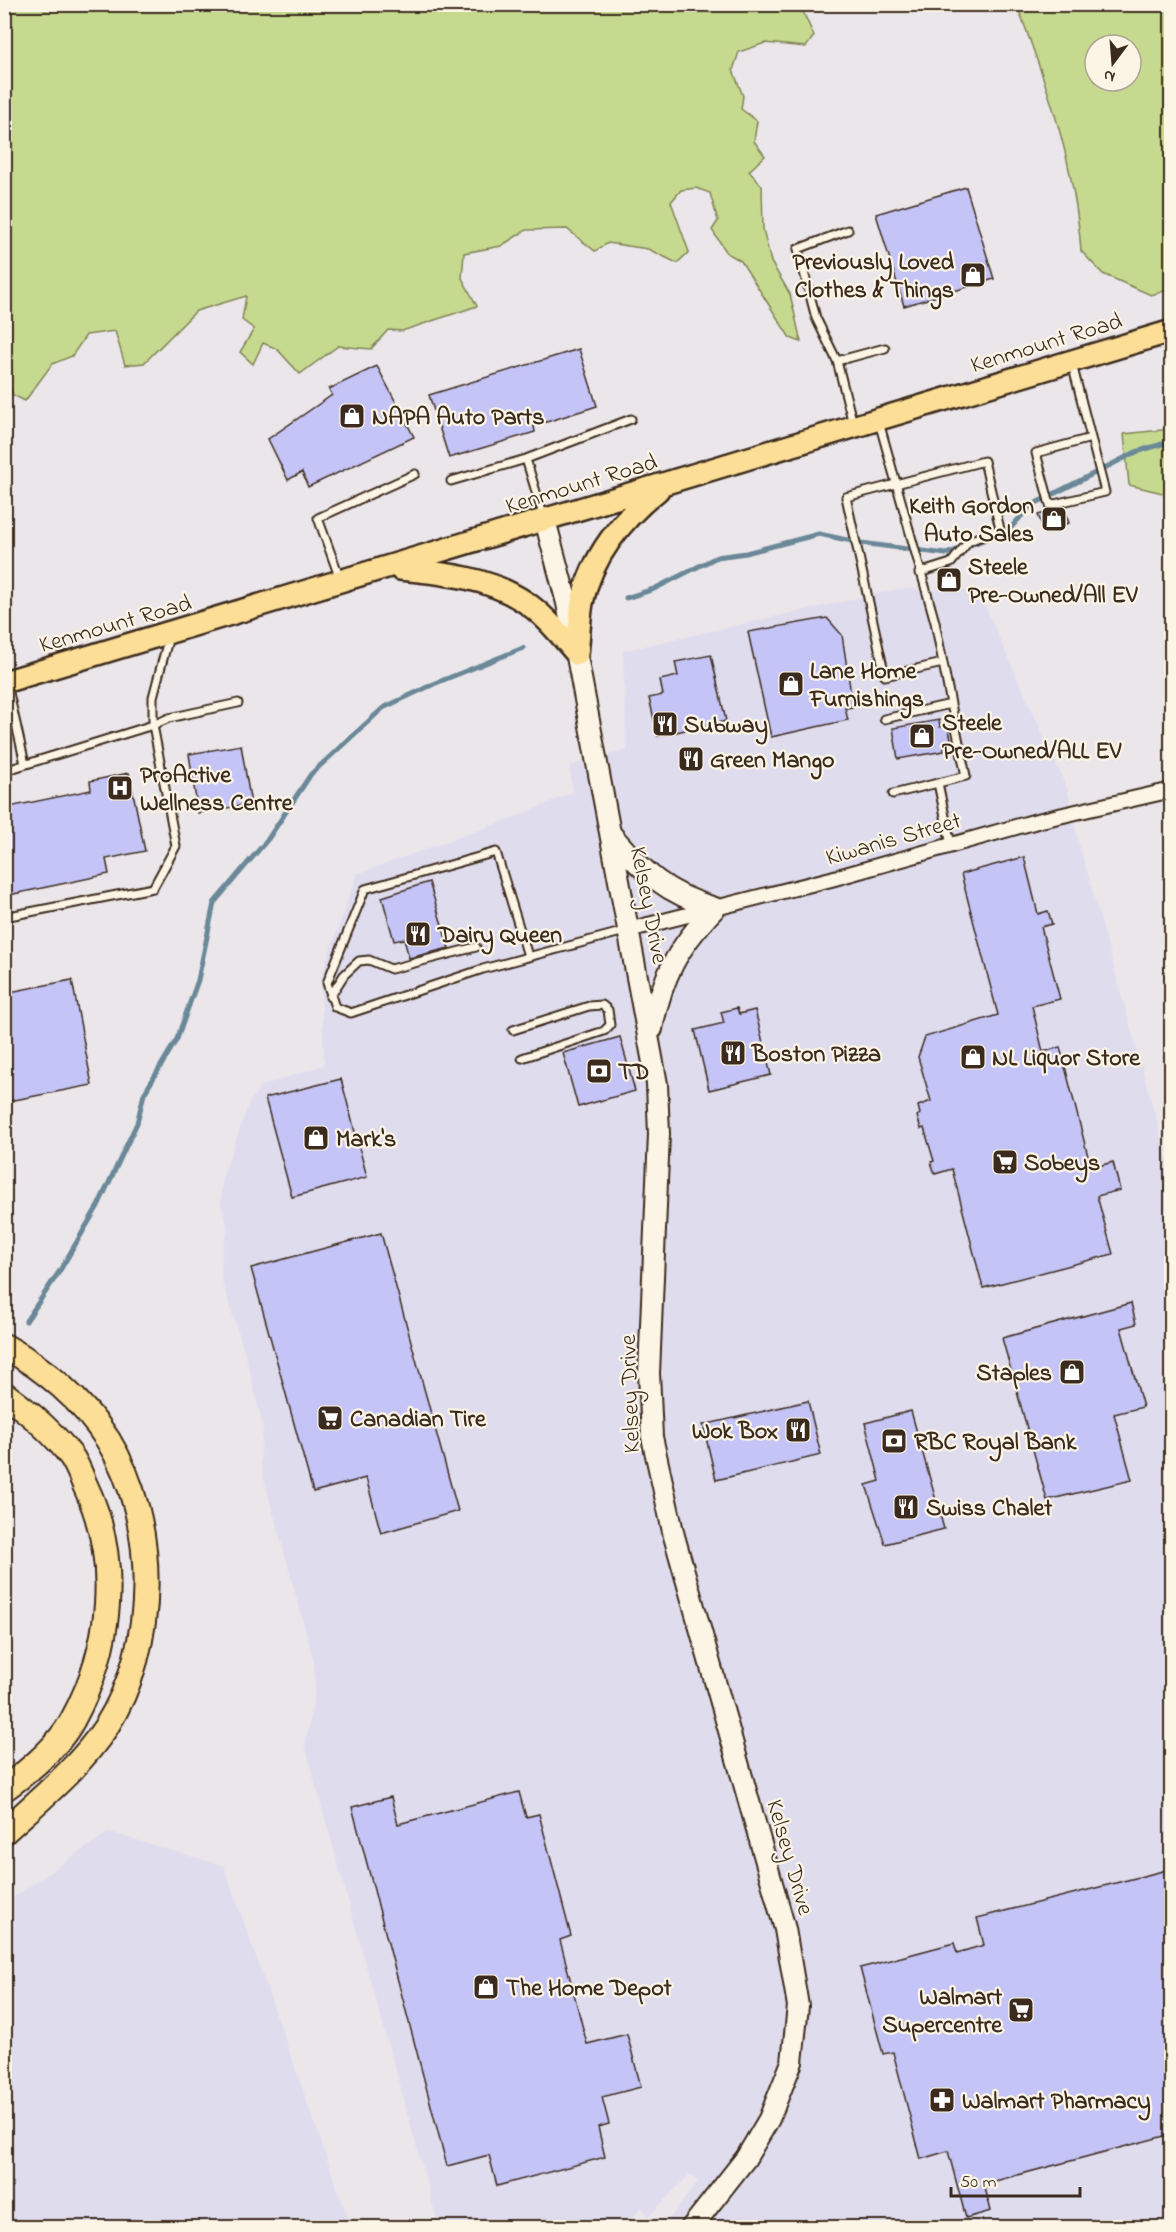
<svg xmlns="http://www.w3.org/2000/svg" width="1176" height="2232" font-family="'Indie Flower',sans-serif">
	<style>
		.built { fill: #dfdcee }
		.green { fill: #c6da8f; stroke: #808256; stroke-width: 1.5; fill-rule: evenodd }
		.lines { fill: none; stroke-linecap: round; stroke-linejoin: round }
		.stream { stroke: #6a8898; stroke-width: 5 }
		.building { fill: #c4c4f7; stroke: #3b2a1e; stroke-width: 1.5 }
		.service-casing { stroke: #3b2a1e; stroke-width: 11 }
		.minor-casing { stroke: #3b2a1e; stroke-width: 18 }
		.secondary-casing { stroke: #3b2a1e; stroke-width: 24 }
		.primary-casing { stroke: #3b2a1e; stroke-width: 26 }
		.motorway-casing { stroke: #3b2a1e; stroke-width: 28 }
		.service { stroke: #fcf5e5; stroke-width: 7 }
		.minor { stroke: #fcf5e5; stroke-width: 14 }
		.secondary { stroke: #fcf5e5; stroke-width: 20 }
		.primary { stroke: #fcde96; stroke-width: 21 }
		.motorway { stroke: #fcde96; stroke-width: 24 }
		.labels { text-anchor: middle; stroke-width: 4.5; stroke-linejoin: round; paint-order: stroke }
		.poi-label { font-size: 24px; font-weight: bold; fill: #3b2a1e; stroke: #fcf5e5; text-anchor: start }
		.street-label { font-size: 24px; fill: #3b2a1e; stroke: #fcf5e5 }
	</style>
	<rect width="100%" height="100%" fill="#ebe6ea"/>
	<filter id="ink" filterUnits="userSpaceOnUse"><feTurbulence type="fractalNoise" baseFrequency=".0167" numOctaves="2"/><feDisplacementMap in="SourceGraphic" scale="12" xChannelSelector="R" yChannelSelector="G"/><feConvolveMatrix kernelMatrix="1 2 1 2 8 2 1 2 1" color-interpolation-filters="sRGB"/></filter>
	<g filter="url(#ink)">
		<path class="built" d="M 899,589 L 978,591 L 1067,788 L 1077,836 L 1171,1172 L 1171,2227 L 663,2227 L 698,2182 L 690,2174 L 648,2217 L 642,2207 L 623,2227 L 439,2227 L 305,1746 L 315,1693 L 314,1661 L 260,1464 L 263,1426 L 246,1357 L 221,1277 L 222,1252 L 228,1229 L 221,1205 L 222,1179 L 249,1103 L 261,1086 L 324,1065 L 321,977 L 357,874 L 521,815 L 573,792 L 569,766 L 627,750 L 623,651 Z
			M 109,1832 L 224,1866 L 351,2227 L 5,2227 L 5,1903 Z"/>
		<path class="green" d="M 5,4 L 800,5 L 814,36 L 806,47 L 765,43 L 739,52 L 733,70 L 743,96 L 741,109 L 757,121 L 754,141 L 765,156 L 749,171 L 762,186 L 763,229 L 771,262 L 790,294 L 801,342 L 790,338 L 741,261 L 727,253 L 712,230 L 718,221 L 710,193 L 696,188 L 681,190 L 671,202 L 689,252 L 677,263 L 648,249 L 608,243 L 595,251 L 567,229 L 526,230 L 501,246 L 464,253 L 462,278 L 477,306 L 402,331 L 388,330 L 371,349 L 338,346 L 300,374 L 277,349 L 263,343 L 253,364 L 240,352 L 254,329 L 242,320 L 246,296 L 196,311 L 144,363 L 125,365 L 115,331 L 86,335 L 72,356 L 52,364 L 25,401 L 13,395 L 5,378 Z
			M 1017,5 L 1171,5 L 1171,289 L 1151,295 L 1103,274 L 1081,251 C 1075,164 1047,85 1017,5 ZM 1095,45 L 1131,45 L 1131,81 L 1095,81 Z
			M 1171,429 L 1171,495 L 1129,485 L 1124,434 Z"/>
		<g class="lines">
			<path class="stream" d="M 626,598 L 654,589 L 717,557 L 746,553 L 819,534 L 861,543 L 946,554 L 1008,531 L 1030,506 L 1136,452 L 1172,441
				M 26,1321 L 59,1272 L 98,1206 L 137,1123 L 144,1094 L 177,1039 L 198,980 L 214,903 L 268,839 L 311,774 L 383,708 L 436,683 L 523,648"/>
		</g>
		<path class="building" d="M 966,187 L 994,279 L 904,306 L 876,214 Z
			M 579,349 L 597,406 L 534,426 L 535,432 L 449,458 L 429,395 Z
			M 377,366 L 414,437 L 308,487 L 302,472 L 288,480 L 268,439 L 332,395 L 329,389 Z
			M 1064,508 L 1069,523 L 1044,530 L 1038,515 Z
			M 827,618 L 842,635 L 853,707 L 845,708 L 848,720 L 771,737 L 748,632 Z
			M 711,655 L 726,721 L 658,736 L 649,698 L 663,695 L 660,680 L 678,676 L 675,662 Z
			M 939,720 L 940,727 L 948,726 L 952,744 L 944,746 L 944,751 L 898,759 L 893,728 Z
			M 241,745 L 251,804 L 198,813 L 189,754 Z
			M 129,773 L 145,851 L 106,859 L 109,874 L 4,896 L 4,808 L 91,790 L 90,781 Z
			M 1024,857 L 1038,914 L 1048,911 L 1052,924 L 1041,927 L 1060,999 L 1032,1006 L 1043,1052 L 1060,1047 L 1091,1168 L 1113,1162 L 1120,1190 L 1097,1196 L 1113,1254 L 983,1288 L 952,1169 L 935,1174 L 931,1162 L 934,1161 L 924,1128 L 921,1129 L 917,1116 L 920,1114 L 918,1106 L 931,1101 L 918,1057 L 925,1037 L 998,1015 L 961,874 Z
			M 429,882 L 449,948 L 409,958 L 404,939 L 394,941 L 382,897 Z
			M 72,980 L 92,1085 L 4,1102 L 4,993 Z
			M 737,1008 L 739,1014 L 755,1010 L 771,1075 L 709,1090 L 695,1030 L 724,1023 L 721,1012 Z
			M 620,1037 L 635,1091 L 578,1107 L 563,1053 Z
			M 341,1079 L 367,1177 L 292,1197 L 265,1098 Z
			M 381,1233 L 458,1511 L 381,1533 L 366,1478 L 313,1492 L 251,1268 Z
			M 1131,1303 L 1136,1324 L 1121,1328 L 1143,1407 L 1114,1414 L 1132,1480 L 1047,1500 L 1002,1338 Z
			M 808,1401 L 821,1455 L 716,1480 L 703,1425 Z
			M 911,1411 L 944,1529 L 885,1544 L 866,1485 L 880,1481 L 865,1423 Z
			M 519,1792 L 526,1817 L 539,1814 L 571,1936 L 560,1940 L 587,2044 L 627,2034 L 641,2087 L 602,2097 L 609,2124 L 598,2127 L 605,2157 L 497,2186 L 489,2155 L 447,2166 L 352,1807 L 391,1797 L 398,1824 Z
			M 1167,1870 L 1172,1886 L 1172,2134 L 984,2184 L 991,2211 L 966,2218 L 948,2151 L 921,2159 L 893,2052 L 883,2054 L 860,1968 L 954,1943 L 957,1953 L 984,1945 L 977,1918 Z"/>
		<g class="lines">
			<g class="service-casing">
				<path id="service" d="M 837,361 L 816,318 L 798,249 L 848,230
					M 1072,364 L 1105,492 L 1050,505 L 1036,453 L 1091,438
					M 879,422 L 935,622 L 943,663
					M 853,424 L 837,361 L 885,348
					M 526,459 L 631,419
					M 451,481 L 526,459 L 544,518
					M 919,573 L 951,563 L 969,541 L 1000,529 L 984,461 L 846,497 L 885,676 L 943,663 L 951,704
					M 340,579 L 318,518 L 415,474
					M 169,636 L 153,697 L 153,725 L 169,718 L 238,703
					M 7,684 L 25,764
					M 884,719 L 951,704 L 966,776 L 938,783 L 951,845
					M 4,771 L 153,725 L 176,846 L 153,888 L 4,917
					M 893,794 L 938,783
					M 528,956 L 496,852 L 365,889 L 327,983 L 335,1007 L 351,1013 L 483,969 L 625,931
					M 330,997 L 344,975 L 359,961 L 369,960 L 391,969 L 476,947
					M 513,1030 L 589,1006 L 602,1005 L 608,1010 L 610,1025 L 604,1031 L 522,1058"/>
			</g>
			<g class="minor-casing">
				<path id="minor" d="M 628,930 L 831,879 L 1037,821 L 1172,790"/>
			</g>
			<g class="secondary-casing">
				<path id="secondary" d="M 545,520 L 567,603 L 657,1084 L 659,1134 L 649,1373 L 652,1437 L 674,1536 L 785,1929 L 798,2006 L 792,2062 L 769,2119 L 746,2158 L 691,2228
					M 611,834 C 643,872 666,894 715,908 C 678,947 662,976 652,1029"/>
			</g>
			<g class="primary-casing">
				<path id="primary" d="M 400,569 C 442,573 488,577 525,602 C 545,615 561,636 577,654
					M 577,654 C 579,638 579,620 582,603 C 591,557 623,518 658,490
					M 4,682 L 1172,331"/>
			</g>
			<g class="motorway-casing">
				<path id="motorway" d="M 4,1346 C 44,1368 83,1401 108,1440 C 159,1523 158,1646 106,1727 C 79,1768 40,1799 4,1832
					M 4,1394 C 29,1412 52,1431 71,1456 C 77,1464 81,1476 85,1485 C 121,1561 112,1648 72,1721 C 57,1748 29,1771 4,1789"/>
			</g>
			<use href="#service" class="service"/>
			<use href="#minor" class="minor"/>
			<use href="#secondary" class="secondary"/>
			<use href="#primary" class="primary"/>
			<use href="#motorway" class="motorway"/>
		</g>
	</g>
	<defs>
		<g id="shop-square" transform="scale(1.35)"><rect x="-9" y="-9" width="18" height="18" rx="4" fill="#3b2a1e" stroke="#fcf5e5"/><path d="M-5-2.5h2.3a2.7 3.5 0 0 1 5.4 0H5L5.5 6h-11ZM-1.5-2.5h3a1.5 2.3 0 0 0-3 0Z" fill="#fff"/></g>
		<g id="restaurant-square" transform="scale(1.35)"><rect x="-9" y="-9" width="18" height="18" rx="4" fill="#3b2a1e" stroke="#fcf5e5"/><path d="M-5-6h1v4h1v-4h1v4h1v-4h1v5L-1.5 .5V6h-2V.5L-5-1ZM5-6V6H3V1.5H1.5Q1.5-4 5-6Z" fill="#fff"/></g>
		<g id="hospital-square" transform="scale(1.35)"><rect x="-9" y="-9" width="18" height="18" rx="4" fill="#3b2a1e" stroke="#fcf5e5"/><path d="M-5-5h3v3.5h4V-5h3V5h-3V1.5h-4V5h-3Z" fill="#fff"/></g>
		<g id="bank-square" transform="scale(1.35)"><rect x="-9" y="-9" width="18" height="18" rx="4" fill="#3b2a1e" stroke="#fcf5e5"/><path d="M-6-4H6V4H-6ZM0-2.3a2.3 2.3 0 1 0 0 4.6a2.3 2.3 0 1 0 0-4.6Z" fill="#fff"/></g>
		<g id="supermarket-square" transform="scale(1.35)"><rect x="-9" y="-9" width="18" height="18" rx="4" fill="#3b2a1e" stroke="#fcf5e5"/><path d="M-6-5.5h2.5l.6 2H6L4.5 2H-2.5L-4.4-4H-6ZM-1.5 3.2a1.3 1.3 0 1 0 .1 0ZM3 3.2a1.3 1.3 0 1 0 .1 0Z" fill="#fff"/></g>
		<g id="pharmacy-square" transform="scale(1.35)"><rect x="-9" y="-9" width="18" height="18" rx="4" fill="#3b2a1e" stroke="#fcf5e5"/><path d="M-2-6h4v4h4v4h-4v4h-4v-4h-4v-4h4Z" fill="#fff"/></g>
	</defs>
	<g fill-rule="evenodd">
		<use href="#shop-square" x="973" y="275"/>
		<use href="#shop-square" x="352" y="416"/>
		<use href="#shop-square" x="1054" y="519"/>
		<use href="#shop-square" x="949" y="580"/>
		<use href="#shop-square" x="791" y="684"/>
		<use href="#restaurant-square" x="665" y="724"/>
		<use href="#shop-square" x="922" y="736"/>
		<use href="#restaurant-square" x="691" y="759"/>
		<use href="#hospital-square" x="120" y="788"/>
		<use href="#restaurant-square" x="418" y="934"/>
		<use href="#restaurant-square" x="733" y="1053"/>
		<use href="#shop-square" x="973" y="1057"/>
		<use href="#bank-square" x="599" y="1071"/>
		<use href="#shop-square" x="316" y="1138"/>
		<use href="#supermarket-square" x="1005" y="1162"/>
		<use href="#shop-square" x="1072" y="1372"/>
		<use href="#supermarket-square" x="330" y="1418"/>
		<use href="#restaurant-square" x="798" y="1430"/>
		<use href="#bank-square" x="894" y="1441"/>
		<use href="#restaurant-square" x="906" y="1507"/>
		<use href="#shop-square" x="486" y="1987"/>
		<use href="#supermarket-square" x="1021" y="2010"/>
		<use href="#pharmacy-square" x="942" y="2100"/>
	</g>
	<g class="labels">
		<g class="poi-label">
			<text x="954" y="269" text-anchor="end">Previously Loved<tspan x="954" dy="28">Clothes &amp; Things</tspan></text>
			<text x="372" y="424">NAPA Auto Parts</text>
			<text x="1034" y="513" text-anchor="end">Keith Gordon<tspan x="1034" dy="28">Auto Sales</tspan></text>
			<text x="968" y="574">Steele<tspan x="968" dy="28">Pre-Owned/All EV</tspan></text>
			<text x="810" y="678">Lane Home<tspan x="810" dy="28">Furnishings</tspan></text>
			<text x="942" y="730">Steele<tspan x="942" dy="28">Pre-Owned/ALL EV</tspan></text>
			<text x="684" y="732">Subway</text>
			<text x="710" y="767">Green Mango</text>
			<text x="140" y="782">ProActive<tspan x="140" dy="28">Wellness Centre</tspan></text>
			<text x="438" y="942">Dairy Queen</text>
			<text x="752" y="1061">Boston Pizza</text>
			<text x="992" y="1065">NL Liquor Store</text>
			<text x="618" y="1079">TD</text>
			<text x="336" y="1146">Mark's</text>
			<text x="1024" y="1170">Sobeys</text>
			<text x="1052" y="1380" text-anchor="end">Staples</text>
			<text x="350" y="1426">Canadian Tire</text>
			<text x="778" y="1438" text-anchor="end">Wok Box</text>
			<text x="914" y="1449">RBC Royal Bank</text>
			<text x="926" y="1515">Swiss Chalet</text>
			<text x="506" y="1995">The Home Depot</text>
			<text x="1002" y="2004" text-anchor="end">Walmart<tspan x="1002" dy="28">Supercentre</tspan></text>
			<text x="962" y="2108">Walmart Pharmacy</text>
		</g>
		<g class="street-label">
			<text transform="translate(1046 342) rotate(-17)" y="8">Kenmount Road</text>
			<text transform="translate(581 483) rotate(-17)" y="8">Kenmount Road</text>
			<text transform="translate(115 623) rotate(-16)" y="8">Kenmount Road</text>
			<text transform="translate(893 838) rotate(-16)" y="8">Kiwanis Street</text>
			<text transform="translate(650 905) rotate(79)" y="8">Kelsey Drive</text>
			<text transform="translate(629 1394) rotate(-92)" y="8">Kelsey Drive</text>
			<text transform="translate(791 1857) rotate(74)" y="8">Kelsey Drive</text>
		</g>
	</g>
	<rect width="1176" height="2232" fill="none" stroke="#fcf5e5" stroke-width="24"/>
	<rect x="12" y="12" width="1152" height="2208" fill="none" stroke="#3b2a1e" stroke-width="2" filter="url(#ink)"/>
	<g transform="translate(1113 63) rotate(196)"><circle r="28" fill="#fcf5e5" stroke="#afa495" stroke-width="1.5"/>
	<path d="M0-4.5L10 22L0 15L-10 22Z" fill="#3b2a1e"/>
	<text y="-9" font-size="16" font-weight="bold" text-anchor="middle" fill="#3b2a1e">N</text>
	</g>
	<path d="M951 2187v9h129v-9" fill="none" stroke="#3b2a1e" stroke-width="3"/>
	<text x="960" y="2187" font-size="18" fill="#3b2a1e" stroke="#fcf5e5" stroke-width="4.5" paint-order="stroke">50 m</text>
</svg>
